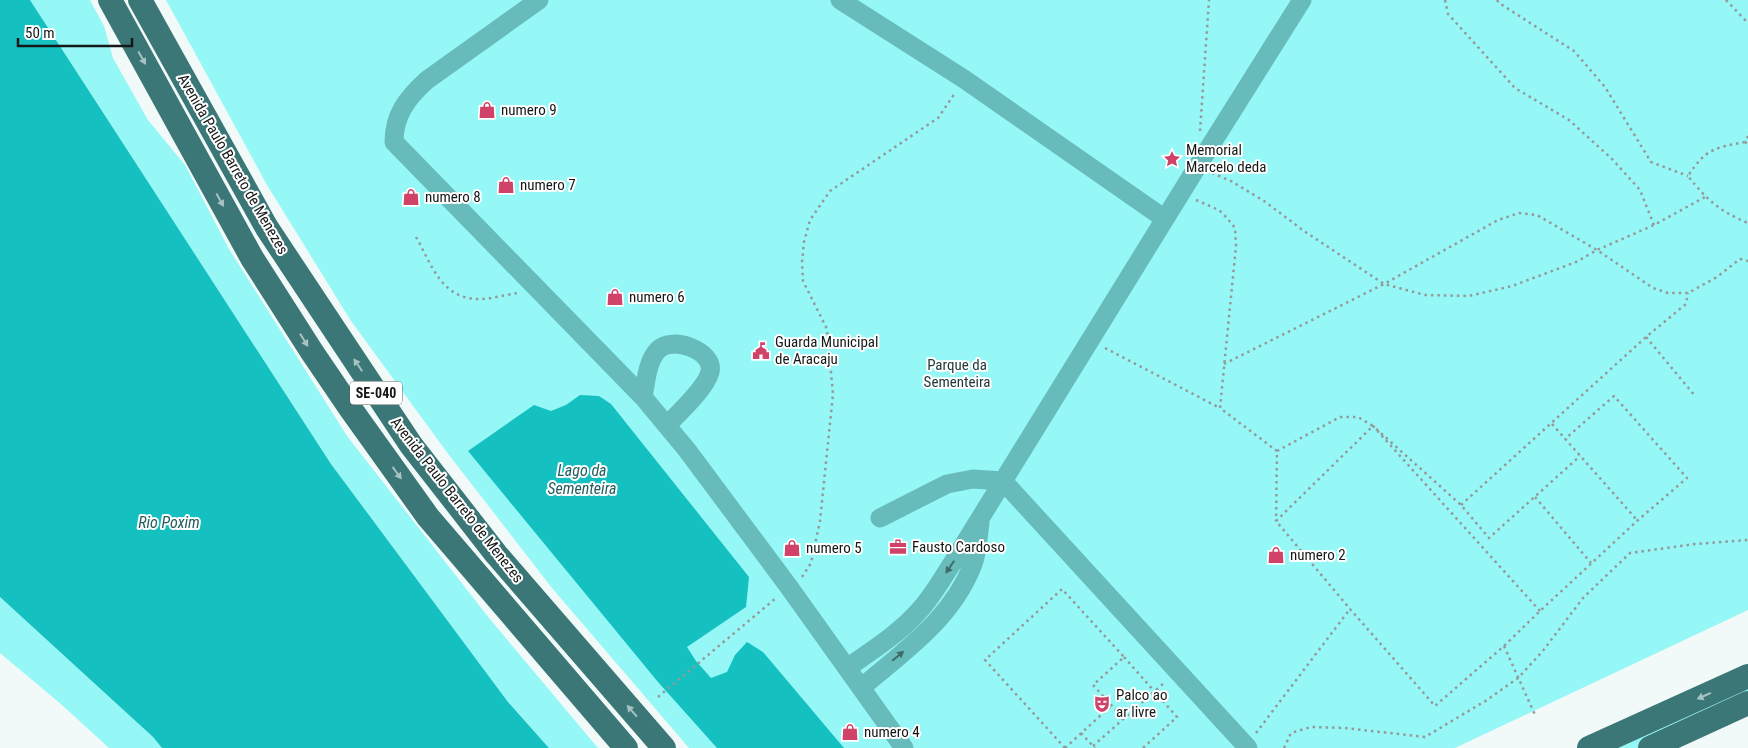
<svg xmlns="http://www.w3.org/2000/svg" width="1748" height="748" font-family="'Roboto Condensed',sans-serif">
	<style>
		.green { fill: #96f7f7 }
		.water { fill: #14c0c0 }
		.lines { fill: none; stroke-linecap: round; stroke-linejoin: round }
		.path { stroke: #949a9a; stroke-width: 2.5; stroke-dasharray: 2.5 4; stroke-linecap: butt }
		.minor { stroke: #67bcbb; stroke-width: 19 }
		.major { stroke: #3c7777; stroke-width: 24 }
		.oneway { fill: #a7c2c2 }
		.oneway2 { fill: #3e6a6a }
		.labels { text-anchor: middle; stroke-width: 4; stroke-linejoin: round; paint-order: stroke }
		.shield { fill: #fff; stroke: #5b5d5d; stroke-width: 1 }
		.shield-label { font-size: 14px; font-weight: bold; fill: #151818 }
		.poi-label { font-size: 15px; fill: #151818; stroke: #fff; text-anchor: start }
		.street-label { font-size: 15px; fill: #151818; stroke: #fff }
		.park-label { font-size: 15px; fill: #223a3a; stroke: #fff }
		.water-label { font-size: 16px; font-style: italic; fill: #225e5e; stroke: #fff }
	</style>
	<rect width="100%" height="100%" fill="#f1faf9"/>
	<path class="green" d="M 30,0 L 90,0 L 104,26 L 113,58 L 148,120 L 185,165 L 229,249 L 347,436 L 489,618 L 598,748 L 549,748 L 508,702 L 331,464 Z
		M 166,0 L 1748,0 L 1748,610 L 1455,748 L 689,748 L 552,588 L 449,455 L 351,321 L 267,185 Z
		M 0,597 L 153,737 L 162,748 L 109,748 L 62,705 L 0,653 Z
		M 1748,686 L 1748,697 L 1637,748 L 1614,748 Z"/>
	<path class="water" d="M 0,0 L 30,0 L 331,464 L 508,702 L 549,748 L 162,748 L 153,737 L 0,597 Z
		M 580,395 L 599,396 L 611,404 L 749,577 L 746,607 L 687,647 L 696,661 L 711,678 L 727,672 L 735,655 L 747,642 L 763,652 L 844,748 L 717,748 L 658,682 L 468,451 L 534,405 L 551,411 L 566,405 Z"/>
	<g class="lines">
		<path class="path" d="M 1445,0 L 1448,14 L 1515,88 L 1569,120 L 1612,159 L 1640,190 L 1654,225
			M 1497,0 L 1499,3 L 1574,51 L 1605,87 L 1651,162 L 1688,176
			M 1726,0 L 1748,23
			M 1200,131 L 1209,0
			M 1748,136 L 1745,142 L 1748,144
			M 1745,142 C 1715,148 1706,148 1688,176 C 1707,200 1719,211 1748,223
			M 1212,173 L 1231,181 L 1264,201 L 1304,231 L 1384,284 L 1425,295 L 1469,296 L 1512,286 L 1576,262 L 1597,250 L 1654,225 L 1705,197
			M 1196,200 L 1219,210 L 1227,218 L 1235,228 L 1236,246 L 1220,408 L 1277,451 L 1276,521
			M 416,237 C 432,265 441,299 479,299 C 491,299 505,295 518,293
			M 1646,337 L 1696,397
			M 1105,348 L 1220,408
			M 1224,364 L 1384,284 L 1498,220 L 1519,213 L 1537,215 L 1597,250 L 1653,288 L 1668,293 L 1688,293 L 1717,277 L 1740,259 L 1748,261
			M 1552,424 L 1637,520
			M 1277,451 L 1340,417 L 1358,417 L 1373,426 L 1276,521 L 1350,609 L 1435,706 L 1504,646 L 1540,611 L 1637,521 L 1687,478 L 1614,396 L 1565,439
			M 1535,497 L 1591,563
			M 1461,505 L 1646,337 L 1686,304 L 1688,293
			M 802,577 L 811,563 L 820,521 L 833,394 L 827,329 L 803,281 L 802,262 L 804,242 L 810,220 L 830,191 L 938,118 L 955,93
			M 1540,611 L 1373,426 L 1461,505 L 1489,538 L 1580,456
			M 1504,646 L 1536,717
			M 1124,657 L 1177,717 L 1143,748
			M 658,697 L 776,598
			M 1081,733 L 1095,748
			M 1256,733 L 1350,609
			M 1093,746 L 1165,682
			M 1065,748 L 985,660 L 1062,589 L 1124,657 L 1093,685 L 1124,719
			M 1065,748 L 1112,705
			M 1284,748 L 1291,733 L 1311,727 L 1345,728 L 1425,737 L 1487,700 L 1518,678 L 1542,652 L 1583,598 L 1630,553 L 1695,544 L 1748,540"/>
		<path class="minor" d="M 539,0 L 427,80 C 407,98 394,115 394,142 L 643,397 L 687,450 L 789,587 L 904,748
			M 840,0 L 964,79 L 1165,219
			M 643,397 C 646,382 647,361 658,350 C 672,335 715,351 710,372 C 706,388 679,413 667,425
			M 880,518 L 947,484 L 973,479 L 1003,481 L 1248,748
			M 847,668 C 871,651 897,635 917,613 C 932,598 943,577 955,559 L 1197,167 L 1302,0
			M 861,688 C 904,651 952,619 973,564 C 978,551 978,536 980,523"/>
		<path class="major" d="M 110,0 L 252,258 L 312,352 L 350,408 L 428,517 L 626,748
			M 140,0 L 267,228 L 411,445 L 496,554 L 664,748
			M 1589,748 L 1748,676
			M 1650,748 L 1748,703"/>
	</g>
	<defs><path id="oneway-solid" d="M-6-.8H1V-3.2L6.5 0L1 3.2V.8H-6Z" transform="scale(1.25)"/></defs>
	<g class="oneway">
		<use href="#oneway-solid" transform="translate(142 58) rotate(61)"/>
		<use href="#oneway-solid" transform="translate(220 200) rotate(61)"/>
		<use href="#oneway-solid" transform="translate(304 340) rotate(58)"/>
		<use href="#oneway-solid" transform="translate(358 365) rotate(-124)"/>
		<use href="#oneway-solid" transform="translate(397 473) rotate(54)"/>
		<use href="#oneway-solid" transform="translate(1704 696) rotate(156)"/>
		<use href="#oneway-solid" transform="translate(632 711) rotate(-131)"/>
	</g>
	<g class="oneway2">
		<use href="#oneway-solid" transform="translate(950 567) rotate(124)"/>
		<use href="#oneway-solid" transform="translate(898 656) rotate(-40)"/>
	</g>
	<defs>
		<g id="shop-bare" transform="scale(1.35)"><path d="M-5-2.5h2.3a2.7 3.5 0 0 1 5.4 0H5L5.5 6h-11ZM-1.5-2.5h3a1.5 2.3 0 0 0-3 0Z" fill="#d04268" stroke="#fff" stroke-width="2.5" paint-order="stroke"/></g>
		<g id="sight-bare" transform="scale(1.35)"><path d="M0-6L1.8-2.2L6-1.7L2.9 1.2L3.7 5.4L0 3.3L-3.7 5.4L-2.9 1.2L-6-1.7L-1.8-2.2Z" fill="#d04268" stroke="#fff" stroke-width="2.5" paint-order="stroke"/></g>
		<g id="civic-bare" transform="scale(1.35)"><path d="M-.6-6.5H3V-4.5H.6V-3L4-1V1h2V6H-6V1h2V-1L-.6-3ZM-1.2 2.5V6h2.4V2.5Z" fill="#d04268" stroke="#fff" stroke-width="2.5" paint-order="stroke"/></g>
		<g id="office-bare" transform="scale(1.35)"><path d="M-6-3h4V-5.5h4V-3h4V5H-6ZM-1-4.5V-3h2v-1.5ZM-6 0V1H6V0Z" fill="#d04268" stroke="#fff" stroke-width="2.5" paint-order="stroke"/></g>
		<g id="theatre-bare" transform="scale(1.35)"><path d="M-5-5.5Q0-4 5-5.5V0Q5 5 0 6Q-5 5-5 0ZM-3.3-2.5H-1v1.5H-3.3ZM1-2.5H3.3v1.5H1ZM-2.8 1Q0 5.5 2.8 1Z" fill="#d04268" stroke="#fff" stroke-width="2.5" paint-order="stroke"/></g>
	</defs>
	<g fill-rule="evenodd">
		<use href="#shop-bare" x="487" y="110"/>
		<use href="#sight-bare" x="1172" y="159"/>
		<use href="#shop-bare" x="506" y="185"/>
		<use href="#shop-bare" x="411" y="197"/>
		<use href="#shop-bare" x="615" y="297"/>
		<use href="#civic-bare" x="761" y="351"/>
		<use href="#office-bare" x="898" y="547"/>
		<use href="#shop-bare" x="792" y="548"/>
		<use href="#shop-bare" x="1276" y="555"/>
		<use href="#theatre-bare" x="1102" y="704"/>
		<use href="#shop-bare" x="850" y="732"/>
	</g>
	<g class="labels">
		<rect class="shield" x="350" y="381.5" width="52" height="23" rx="4"/>
		<g class="shield-label">
			<text x="376" y="398">SE-040</text>
		</g>
		<g class="poi-label">
			<text x="501" y="115">numero 9</text>
			<text x="1186" y="155">Memorial<tspan x="1186" dy="17">Marcelo deda</tspan></text>
			<text x="520" y="190">numero 7</text>
			<text x="425" y="202">numero 8</text>
			<text x="629" y="302">numero 6</text>
			<text x="775" y="347">Guarda Municipal<tspan x="775" dy="17">de Aracaju</tspan></text>
			<text x="912" y="552">Fausto Cardoso</text>
			<text x="806" y="553">numero 5</text>
			<text x="1290" y="560">numero 2</text>
			<text x="1116" y="700">Palco ao<tspan x="1116" dy="17">ar livre</tspan></text>
			<text x="864" y="737">numero 4</text>
		</g>
		<g class="street-label">
			<text transform="translate(233 164) rotate(60)" y="5">Avenida Paulo Barreto de Menezes</text>
			<text transform="translate(457 500) rotate(52)" y="5">Avenida Paulo Barreto de Menezes</text>
		</g>
		<g class="park-label">
			<text x="957" y="370">Parque da<tspan x="957" dy="17">Sementeira</tspan></text>
		</g>
		<g class="water-label">
			<text x="582" y="476">Lago da<tspan x="582" dy="18">Sementeira</tspan></text>
			<text x="169" y="528">Rio Poxim</text>
		</g>
	</g>
	<path d="M18 38v8h114v-8" fill="none" stroke="#151818" stroke-width="2.5"/>
	<text x="25" y="38" font-size="15" fill="#151818" stroke="#ffffff" stroke-width="4" paint-order="stroke">50 m</text>
</svg>
